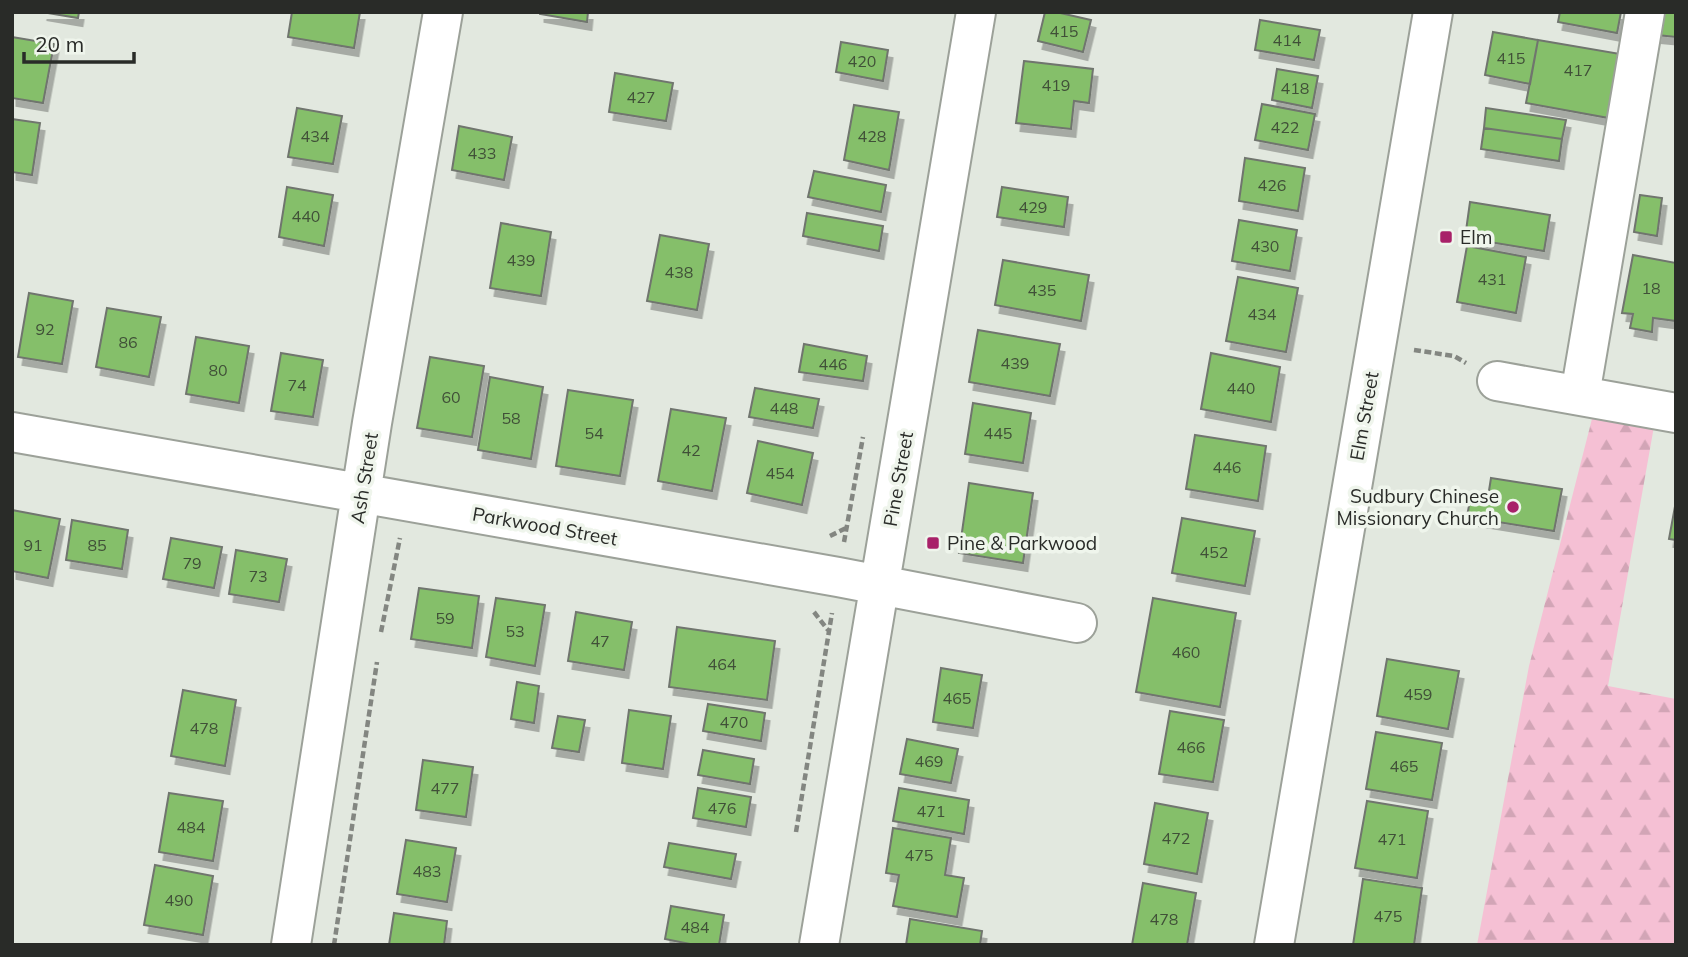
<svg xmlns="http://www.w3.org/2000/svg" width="1688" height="957" font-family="Mulish,sans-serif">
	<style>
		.forest { fill: url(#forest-firs) }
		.building { fill: #85bf6a; stroke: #70756e; stroke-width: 2; filter: url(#shadow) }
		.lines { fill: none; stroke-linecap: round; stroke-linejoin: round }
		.minor-casing { stroke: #9ca199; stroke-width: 42 }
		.major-casing { stroke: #9ca199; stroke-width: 42 }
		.path { stroke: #838681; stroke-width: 4.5; stroke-dasharray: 7 3.5; stroke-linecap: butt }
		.minor { stroke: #fff; stroke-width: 38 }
		.major { stroke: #fff; stroke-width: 38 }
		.poi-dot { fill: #a82169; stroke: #eff5ec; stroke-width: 2.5 }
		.labels { text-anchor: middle; stroke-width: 7; stroke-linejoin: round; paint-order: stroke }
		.number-label { font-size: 16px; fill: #405038 }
		.poi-label { font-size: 19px; fill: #292b28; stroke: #eff5ec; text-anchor: start }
		.street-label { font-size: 19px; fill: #292b28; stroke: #eff5ec }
	</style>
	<defs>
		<pattern id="forest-firs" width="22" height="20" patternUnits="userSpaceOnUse" patternTransform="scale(1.75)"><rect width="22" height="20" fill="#f5c0d4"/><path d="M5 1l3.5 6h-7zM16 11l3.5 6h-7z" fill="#d2a5b6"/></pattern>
		<filter id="shadow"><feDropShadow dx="4.5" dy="8" stdDeviation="0" flood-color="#0004"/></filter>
	</defs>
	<rect width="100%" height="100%" fill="#e2e8df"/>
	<path class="forest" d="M 1596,403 L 1656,415 L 1608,686 L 1676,699 L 1676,945 L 1477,945 L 1529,666 Z"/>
	<path class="building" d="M 42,12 L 79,12 L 78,18 Z
		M 292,12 L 360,12 L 354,48 L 288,37 Z
		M 540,12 L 588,12 L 587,22 L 540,14 Z
		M 1045,12 L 1056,12 L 1091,20 L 1083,52 L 1038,41 Z
		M 1560,12 L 1621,12 L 1617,33 L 1558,22 Z
		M 1660,12 L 1676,12 L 1676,37 L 1657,35 Z
		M 1260,20 L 1320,30 L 1314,60 L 1255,50 Z
		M 1493,32 L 1538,40 L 1530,84 L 1485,75 Z
		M 12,37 L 54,44 L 43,103 L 12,98 Z
		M 1538,40 L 1626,55 L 1614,119 L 1526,103 Z
		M 841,42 L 888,50 L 883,81 L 836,72 Z
		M 1024,61 L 1093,69 L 1089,103 L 1074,101 L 1071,129 L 1016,123 Z
		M 1277,69 L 1318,76 L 1312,108 L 1272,100 Z
		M 615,73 L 673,83 L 666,121 L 609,112 Z
		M 1262,104 L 1315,114 L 1308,150 L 1255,140 Z
		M 854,105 L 899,112 L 889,170 L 844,160 Z
		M 297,108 L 342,116 L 333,164 L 288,157 Z
		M 1486,108 L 1566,120 L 1562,139 L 1484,128 Z
		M 12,119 L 40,123 L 32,175 L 12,172 Z
		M 459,126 L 512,137 L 504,180 L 452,170 Z
		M 1484,128 L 1562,139 L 1559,161 L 1481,149 Z
		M 1245,158 L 1305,168 L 1298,211 L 1239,201 Z
		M 814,171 L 886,185 L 881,212 L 808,197 Z
		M 287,187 L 333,195 L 324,246 L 279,237 Z
		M 1002,187 L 1068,197 L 1064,227 L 997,217 Z
		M 1640,195 L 1662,198 L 1657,236 L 1634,232 Z
		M 1470,202 L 1550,215 L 1544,251 L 1465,238 Z
		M 807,213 L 883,226 L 879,251 L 803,236 Z
		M 1239,220 L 1297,230 L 1290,271 L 1232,261 Z
		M 501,223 L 551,232 L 541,296 L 490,288 Z
		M 660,235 L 709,244 L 697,310 L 647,301 Z
		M 1467,246 L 1526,257 L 1516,313 L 1457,302 Z
		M 1633,255 L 1676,263 L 1676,321 L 1653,318 L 1652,332 L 1630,328 L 1633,314 L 1622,313 Z
		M 1003,260 L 1089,275 L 1081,321 L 995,305 Z
		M 1238,277 L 1298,288 L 1286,352 L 1226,341 Z
		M 29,293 L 73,301 L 62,364 L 18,357 Z
		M 107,308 L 161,317 L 149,377 L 96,367 Z
		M 978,330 L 1060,344 L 1050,396 L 969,382 Z
		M 196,337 L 249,346 L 239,403 L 186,394 Z
		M 804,344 L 867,356 L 863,381 L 799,372 Z
		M 281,353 L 323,360 L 313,417 L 271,411 Z
		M 1211,353 L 1280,367 L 1271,422 L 1201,409 Z
		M 430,357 L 484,366 L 472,437 L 417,428 Z
		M 490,377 L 543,387 L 531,459 L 478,450 Z
		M 755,388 L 819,399 L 813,428 L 749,417 Z
		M 568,390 L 633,400 L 620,476 L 556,466 Z
		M 973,403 L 1031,413 L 1023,463 L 965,454 Z
		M 671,409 L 726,418 L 712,491 L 658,481 Z
		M 1195,435 L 1266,446 L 1258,501 L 1186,489 Z
		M 758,441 L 813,453 L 802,505 L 747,493 Z
		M 1491,478 L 1562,489 L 1554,531 L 1467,517 L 1471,494 L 1488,497 Z
		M 969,483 L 1033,493 L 1023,563 L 959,553 Z
		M 1676,501 L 1676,540 L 1669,539 Z
		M 12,510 L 60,519 L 48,578 L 12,571 Z
		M 1182,518 L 1255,531 L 1245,586 L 1172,573 Z
		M 72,520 L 128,530 L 122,569 L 66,560 Z
		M 171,538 L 222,547 L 214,588 L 163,579 Z
		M 236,550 L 287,559 L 279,602 L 229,594 Z
		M 419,588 L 479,596 L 472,648 L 411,639 Z
		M 496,598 L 545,605 L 535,666 L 486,657 Z
		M 1153,598 L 1236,613 L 1220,707 L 1136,692 Z
		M 576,612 L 632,622 L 624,670 L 568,661 Z
		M 677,627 L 775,641 L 767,700 L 669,687 Z
		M 1387,659 L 1459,671 L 1448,729 L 1377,716 Z
		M 941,668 L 982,675 L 973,728 L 933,722 Z
		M 517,682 L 539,686 L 534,723 L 511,719 Z
		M 183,690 L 236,700 L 225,766 L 171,756 Z
		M 708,704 L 765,713 L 761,741 L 703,731 Z
		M 629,710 L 671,716 L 663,769 L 622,763 Z
		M 1170,711 L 1224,720 L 1213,782 L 1159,774 Z
		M 558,716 L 585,720 L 579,752 L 552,748 Z
		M 1376,732 L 1442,743 L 1432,800 L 1366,789 Z
		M 907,739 L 958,749 L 951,783 L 900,774 Z
		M 703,750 L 754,759 L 750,784 L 698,775 Z
		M 423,760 L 473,767 L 466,817 L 416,810 Z
		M 698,788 L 751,797 L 746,827 L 693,818 Z
		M 899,788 L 969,800 L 964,834 L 893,821 Z
		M 169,793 L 223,801 L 213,861 L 159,852 Z
		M 1367,801 L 1428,811 L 1417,878 L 1355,868 Z
		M 1155,803 L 1208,813 L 1197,874 L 1144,864 Z
		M 893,828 L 951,838 L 945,875 L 964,878 L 957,917 L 893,906 L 899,875 L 886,873 Z
		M 406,840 L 456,848 L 447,902 L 397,894 Z
		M 669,843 L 736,854 L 731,879 L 664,867 Z
		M 155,865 L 213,876 L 203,935 L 144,925 Z
		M 1363,879 L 1422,888 L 1414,945 L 1353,945 Z
		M 1143,883 L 1196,893 L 1187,945 L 1132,945 Z
		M 671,906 L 724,915 L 719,945 L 695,945 L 665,939 Z
		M 394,913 L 447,921 L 444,945 L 389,945 Z
		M 910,919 L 982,931 L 980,945 L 906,945 Z"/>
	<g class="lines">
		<g class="minor-casing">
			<path id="minor" d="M 1497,381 L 1676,413
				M 1580,395 L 1645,12
				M 12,432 L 838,577 L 1077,623
				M 291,945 L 372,423 L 443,12
				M 819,945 L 976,12"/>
		</g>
		<g class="major-casing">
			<path id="major" d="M 1274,945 L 1433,12"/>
		</g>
		<path class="path" d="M 1414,350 L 1454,356 L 1466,363
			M 830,536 L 846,528
			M 844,542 L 863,437
			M 814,612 L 828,630
			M 381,632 L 400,538
			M 796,832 L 832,613
			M 334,945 L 377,662"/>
		<use href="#minor" class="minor"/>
		<use href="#major" class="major"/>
	</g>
	<g class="poi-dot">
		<rect x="1439" y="230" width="14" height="14" rx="3.5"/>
		<circle cx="1513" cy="507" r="7"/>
		<rect x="926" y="536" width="14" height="14" rx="3.5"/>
	</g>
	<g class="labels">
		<g class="number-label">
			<text x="1064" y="37">415</text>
			<text x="1287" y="46">414</text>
			<text x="1511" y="64">415</text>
			<text x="862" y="67">420</text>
			<text x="1578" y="76">417</text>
			<text x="1056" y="91">419</text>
			<text x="1295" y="94">418</text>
			<text x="641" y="103">427</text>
			<text x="1285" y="133">422</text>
			<text x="315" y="142">434</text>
			<text x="872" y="142">428</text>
			<text x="482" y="159">433</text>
			<text x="1272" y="191">426</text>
			<text x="1033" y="213">429</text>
			<text x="306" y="222">440</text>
			<text x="1265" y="252">430</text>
			<text x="521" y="266">439</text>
			<text x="679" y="278">438</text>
			<text x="1492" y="285">431</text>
			<text x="1651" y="294">18</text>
			<text x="1042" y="296">435</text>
			<text x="1262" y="320">434</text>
			<text x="45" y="335">92</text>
			<text x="128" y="348">86</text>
			<text x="1015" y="369">439</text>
			<text x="833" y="370">446</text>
			<text x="218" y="376">80</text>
			<text x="297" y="391">74</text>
			<text x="1241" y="394">440</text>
			<text x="451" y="403">60</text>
			<text x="784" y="414">448</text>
			<text x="511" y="424">58</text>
			<text x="594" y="439">54</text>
			<text x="998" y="439">445</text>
			<text x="691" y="456">42</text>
			<text x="1227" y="473">446</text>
			<text x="780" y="479">454</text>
			<text x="33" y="551">91</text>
			<text x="97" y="551">85</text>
			<text x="1214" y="558">452</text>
			<text x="192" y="569">79</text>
			<text x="258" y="582">73</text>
			<text x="445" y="624">59</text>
			<text x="515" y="637">53</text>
			<text x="600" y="647">47</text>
			<text x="1186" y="658">460</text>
			<text x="722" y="670">464</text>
			<text x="1418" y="700">459</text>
			<text x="957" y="704">465</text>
			<text x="734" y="728">470</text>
			<text x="204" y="734">478</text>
			<text x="1191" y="753">466</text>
			<text x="929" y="767">469</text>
			<text x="1404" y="772">465</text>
			<text x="445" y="794">477</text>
			<text x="722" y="814">476</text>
			<text x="931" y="817">471</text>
			<text x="191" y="833">484</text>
			<text x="1176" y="844">472</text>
			<text x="1392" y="845">471</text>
			<text x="919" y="861">475</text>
			<text x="427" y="877">483</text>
			<text x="179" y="906">490</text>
			<text x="1388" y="922">475</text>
			<text x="1164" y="925">478</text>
			<text x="695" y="933">484</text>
		</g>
		<g class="poi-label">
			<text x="1460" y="244">Elm</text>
			<text x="1499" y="503" text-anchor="end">Sudbury Chinese<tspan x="1499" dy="22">Missionary Church</tspan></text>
			<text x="947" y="550">Pine &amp; Parkwood</text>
		</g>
		<g class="street-label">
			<text transform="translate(1364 416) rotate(-80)" y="7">Elm Street</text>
			<text transform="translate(364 478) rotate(-81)" y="7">Ash Street</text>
			<text transform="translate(898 479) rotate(-80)" y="7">Pine Street</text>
			<text transform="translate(545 526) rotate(10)" y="7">Parkwood Street</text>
		</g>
	</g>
	<rect width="1688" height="957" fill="none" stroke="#292b28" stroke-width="28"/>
	<path d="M24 52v10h110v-10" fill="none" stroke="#292b28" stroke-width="3.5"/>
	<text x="35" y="52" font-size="21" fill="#292b28" stroke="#eff5ec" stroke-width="5" paint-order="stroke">20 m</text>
</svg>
